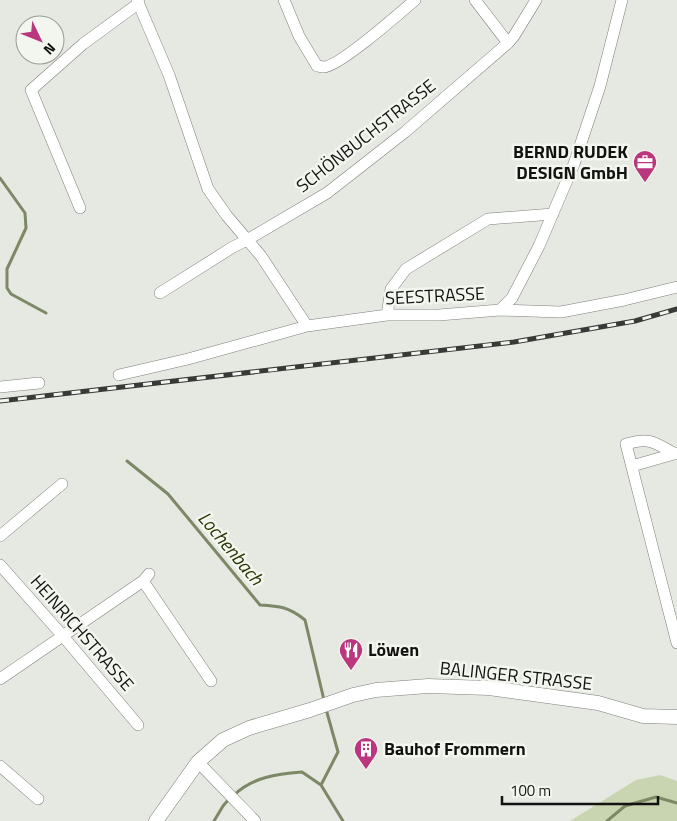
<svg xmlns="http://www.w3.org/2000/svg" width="677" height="821" font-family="'Titillium Web',sans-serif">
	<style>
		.green { fill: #c8d5b0 }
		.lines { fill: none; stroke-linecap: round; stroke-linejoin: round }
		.stream { stroke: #7c8866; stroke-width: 3 }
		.minor-casing { stroke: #7e807b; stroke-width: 12 }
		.major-casing { stroke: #7e807b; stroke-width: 15 }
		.minor { stroke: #fff; stroke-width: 11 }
		.major { stroke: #fff; stroke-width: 14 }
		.rail-casing { stroke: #383a37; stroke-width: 5 }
		.rail { stroke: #f3f6ef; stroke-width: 3; stroke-dasharray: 9; stroke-linecap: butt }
		.labels { text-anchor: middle; stroke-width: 5; stroke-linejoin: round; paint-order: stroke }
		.street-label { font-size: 18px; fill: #121311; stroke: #f3f6ef }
		.poi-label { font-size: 18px; font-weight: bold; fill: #121311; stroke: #f3f6ef; text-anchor: start }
		.water-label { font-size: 19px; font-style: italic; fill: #283500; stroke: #f3f6ef }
	</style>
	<rect width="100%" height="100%" fill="#e6e8e2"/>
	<path class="green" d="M 660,775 L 677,781 L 677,821 L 570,821 L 636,780 Z"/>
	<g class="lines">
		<path class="stream" d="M 0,178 L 25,213 L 26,228 L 7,269 L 7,288 L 11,294 L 46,313
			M 127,461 L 168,494 L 260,605 C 280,606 289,607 305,620 L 324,700
			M 321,785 L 338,752 L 326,709
			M 234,795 C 253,777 277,774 302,772 L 321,785 L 343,821
			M 214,821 L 223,806 L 229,799
			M 607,821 L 625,806 L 656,797 L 677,803"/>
		<g class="minor-casing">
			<path id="minor" d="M 137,0 L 169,75 L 208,189 L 227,216 L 261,256 L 307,326
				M 284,0 L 299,36 L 317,66 C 319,66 322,67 324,67 C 340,66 401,12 415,0
				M 508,43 L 514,36 L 536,0
				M 80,208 L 31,90 L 83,44 L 139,3
				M 160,293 L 233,247 L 247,240 L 327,193 L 405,132 L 508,43 L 475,0
				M 500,310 L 512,298 L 539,246 L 574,164 L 600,86 L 622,0
				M 387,315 L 391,289 L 406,269 L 488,219 L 553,214
				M 119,375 L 188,359 L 307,326 L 387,315 L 439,315 L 500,310 L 561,312 L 624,300 L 677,287
				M 0,387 L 39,383
				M 675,454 C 654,442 650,437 626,444 L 677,643
				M 632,466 L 677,453
				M 0,536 L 62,484
				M 0,565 L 62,635 L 138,725
				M 143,581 L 211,681
				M 0,679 L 143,581 L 149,574
				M 198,762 L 255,821
				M 0,766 L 38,799"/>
		</g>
		<g class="major-casing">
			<path id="major" d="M 156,821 L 198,762 L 223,740 L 249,728 L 310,710 L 353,695 L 376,690 L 428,686 L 489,688 L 598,703 L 643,716 L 677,717"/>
		</g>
		<use href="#minor" class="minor"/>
		<use href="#major" class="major"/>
		<g class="rail-casing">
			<path id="rail" d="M 0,401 L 514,342 L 635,321 L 677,309"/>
		</g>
		<use href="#rail" class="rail"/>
	</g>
	<defs>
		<g id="office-pin" transform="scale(1.25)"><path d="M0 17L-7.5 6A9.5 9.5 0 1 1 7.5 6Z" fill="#ba377e" stroke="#f3f6ef"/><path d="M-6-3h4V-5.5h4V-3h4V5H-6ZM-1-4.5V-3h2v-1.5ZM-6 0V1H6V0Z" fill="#fff"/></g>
		<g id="restaurant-pin" transform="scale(1.25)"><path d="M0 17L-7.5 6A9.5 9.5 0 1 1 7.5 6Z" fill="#ba377e" stroke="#f3f6ef"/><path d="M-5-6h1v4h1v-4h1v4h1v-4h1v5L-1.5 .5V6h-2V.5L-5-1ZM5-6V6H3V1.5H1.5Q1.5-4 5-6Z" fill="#fff"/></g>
		<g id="building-pin" transform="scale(1.25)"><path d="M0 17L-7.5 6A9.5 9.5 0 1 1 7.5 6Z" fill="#ba377e" stroke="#f3f6ef"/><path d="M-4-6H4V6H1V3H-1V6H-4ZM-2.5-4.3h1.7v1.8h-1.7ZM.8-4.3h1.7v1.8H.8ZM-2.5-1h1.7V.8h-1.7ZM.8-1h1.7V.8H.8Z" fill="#fff"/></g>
	</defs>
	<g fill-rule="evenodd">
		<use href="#office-pin" x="645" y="162"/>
		<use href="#restaurant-pin" x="351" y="650"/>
		<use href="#building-pin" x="366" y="749"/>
	</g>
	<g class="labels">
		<g class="street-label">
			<text transform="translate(366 136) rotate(-38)" y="6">SCHÖNBUCHSTRASSE</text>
			<text transform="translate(435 296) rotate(-3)" y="6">SEESTRASSE</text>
			<text transform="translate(82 633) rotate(49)" y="6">HEINRICHSTRASSE</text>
			<text transform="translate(516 676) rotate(6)" y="6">BALINGER STRASSE</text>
		</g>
		<g class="poi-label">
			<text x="628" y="158" text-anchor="end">BERND RUDEK<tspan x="628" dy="21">DESIGN GmbH</tspan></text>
			<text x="368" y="656">Löwen</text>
			<text x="384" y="755">Bauhof Frommern</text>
		</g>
		<g class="water-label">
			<text transform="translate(231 548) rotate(50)" y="7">Lochenbach</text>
		</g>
	</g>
	<g transform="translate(40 40) rotate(133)"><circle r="24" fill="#f3f6ef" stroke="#999b96"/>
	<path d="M0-4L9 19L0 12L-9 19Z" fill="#ba377e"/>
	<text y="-8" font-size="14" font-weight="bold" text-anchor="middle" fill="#121311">N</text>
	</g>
	<path d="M502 796v8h156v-8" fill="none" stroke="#121311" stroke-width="2.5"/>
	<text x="510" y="796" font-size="15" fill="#121311" stroke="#f3f6ef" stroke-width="4" paint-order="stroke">100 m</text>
</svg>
